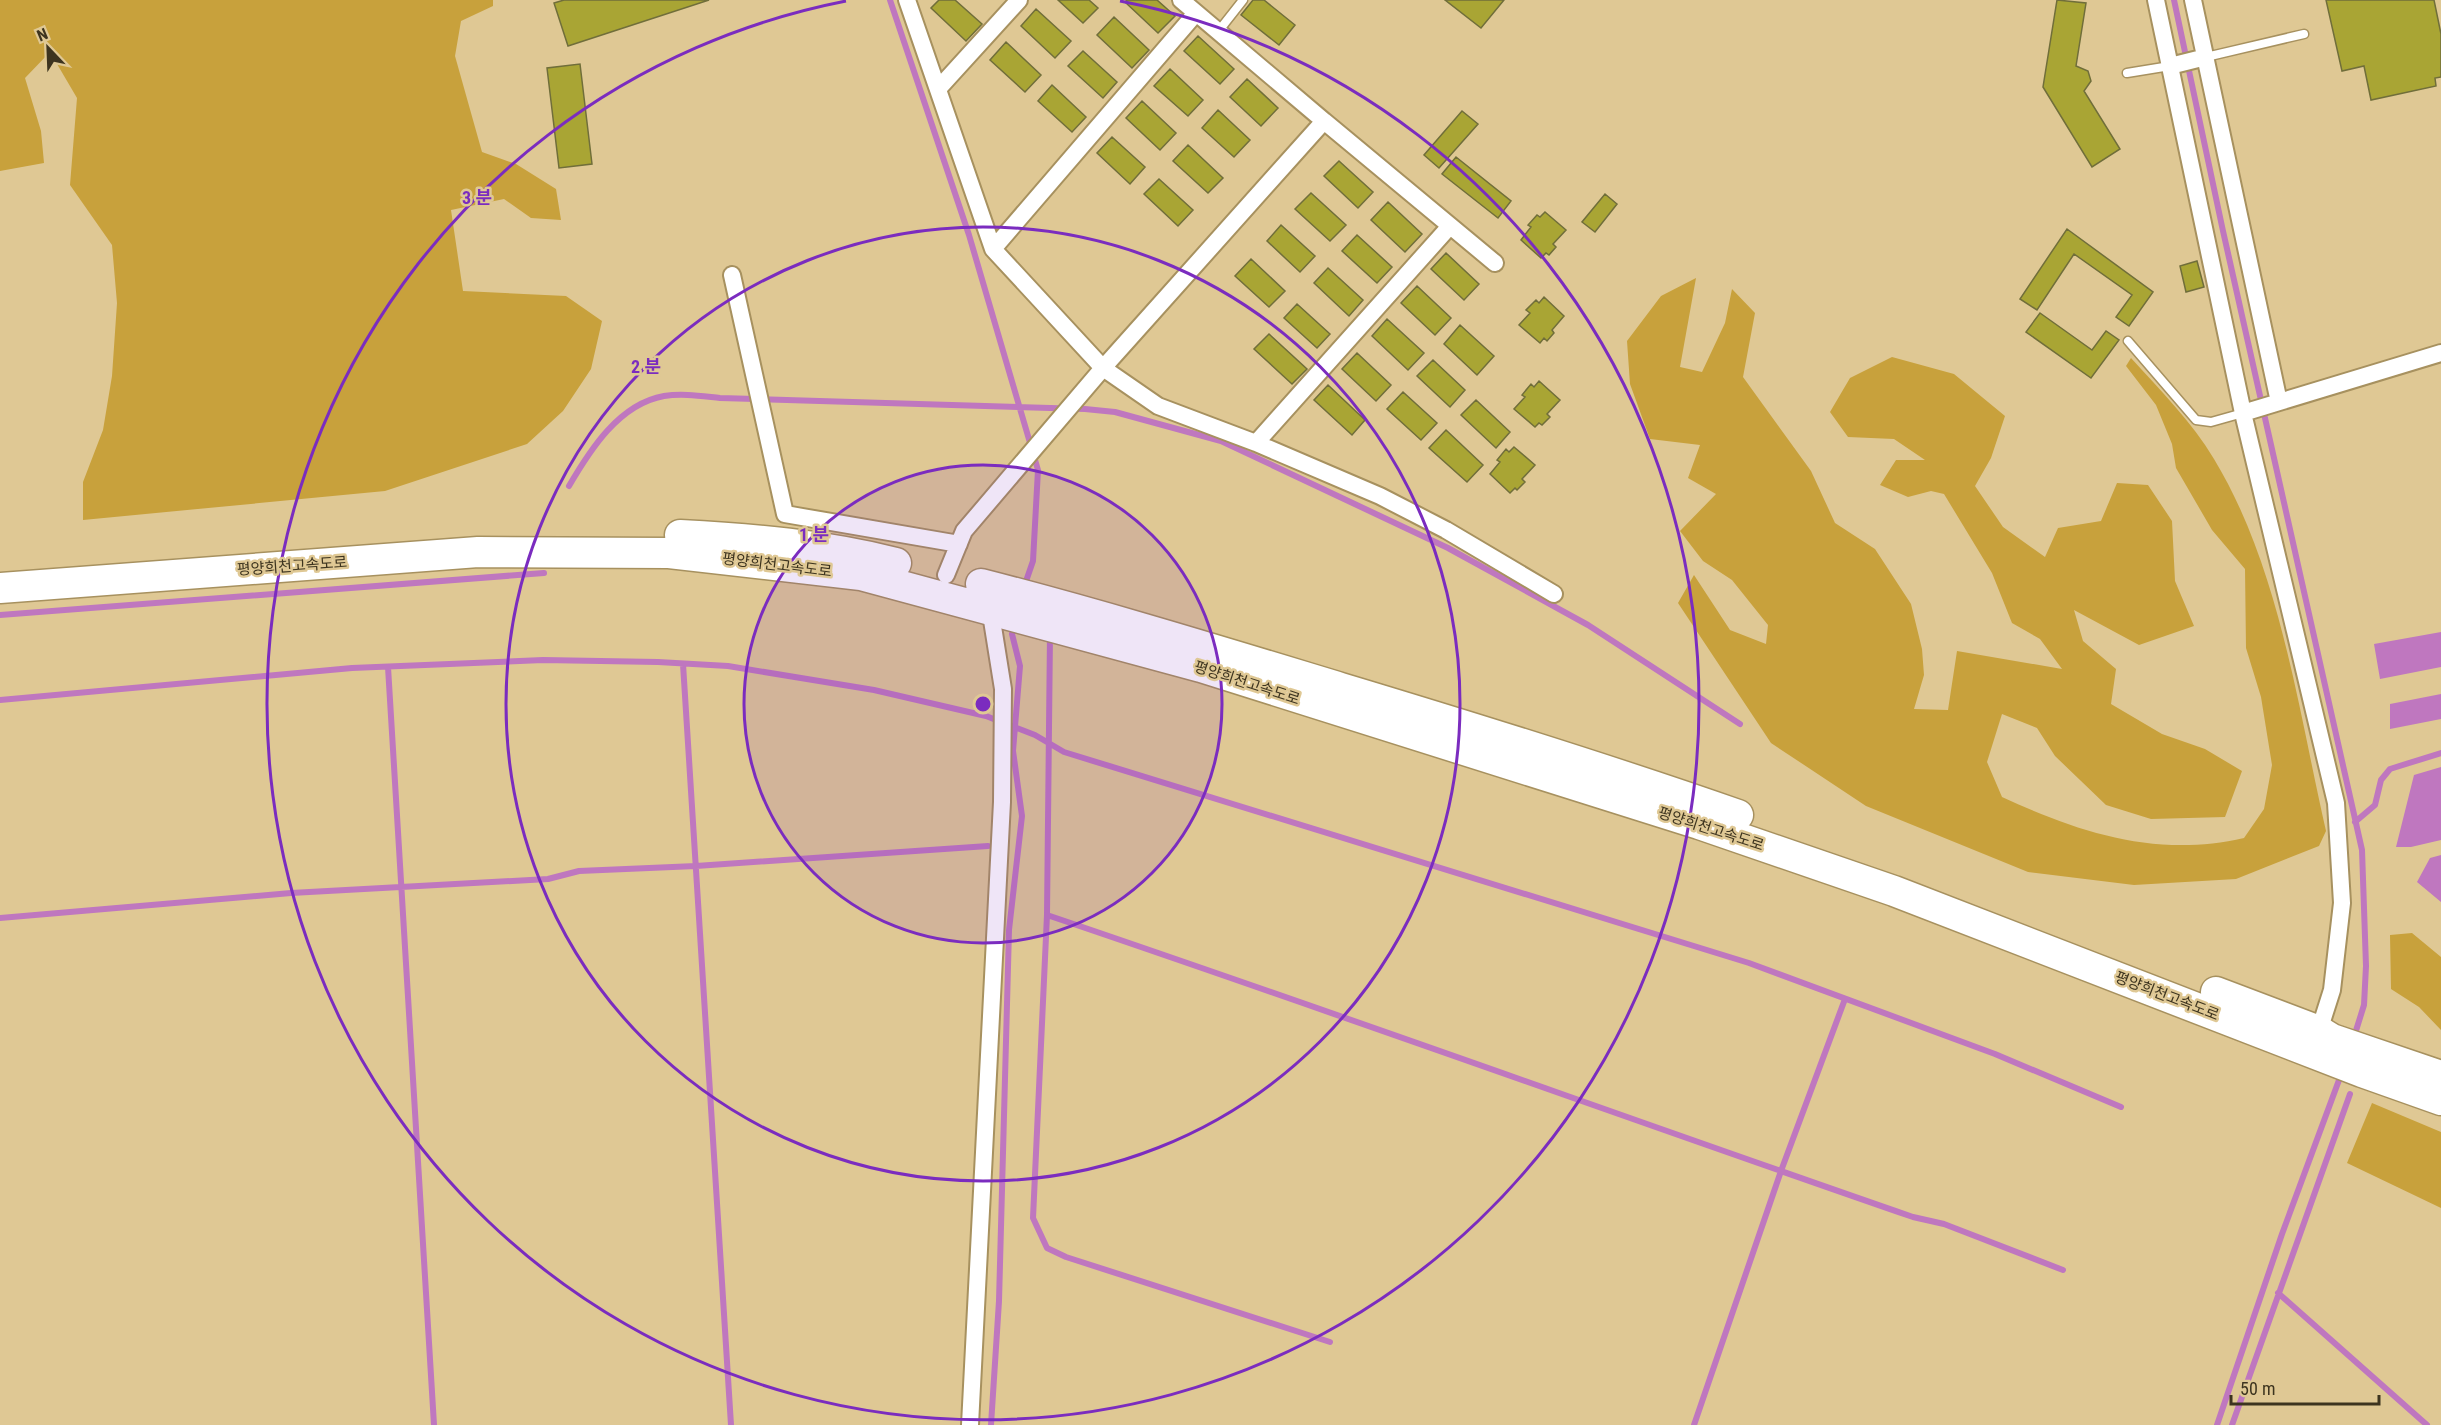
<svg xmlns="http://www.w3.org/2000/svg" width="2441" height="1425" font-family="'Roboto Condensed','Noto Sans KR',sans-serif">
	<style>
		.green { fill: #c8a13c }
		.water { fill: #bf77bf }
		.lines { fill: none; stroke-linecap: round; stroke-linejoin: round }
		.stream { stroke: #bf77bf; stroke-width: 6 }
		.building { fill: #a9a534; stroke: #706e3a; stroke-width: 1.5 }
		.lane-casing { stroke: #a7915f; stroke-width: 11 }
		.street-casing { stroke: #a7915f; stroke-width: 20 }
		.highway-casing { stroke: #a7915f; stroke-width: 33 }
		.lane { stroke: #fff; stroke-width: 8 }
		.street { stroke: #fff; stroke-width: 16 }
		.highway { stroke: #fff; stroke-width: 30 }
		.ring { fill: none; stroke: #7b2cbf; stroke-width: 3 }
		.labels { text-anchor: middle; stroke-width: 5; stroke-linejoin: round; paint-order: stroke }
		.street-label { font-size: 15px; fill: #3d341f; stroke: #dfc894 }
		.centre { fill: #7b2cbf; stroke: #dfc894; stroke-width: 3 }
		.ring-label { font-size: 18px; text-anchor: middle; font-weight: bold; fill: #7b2cbf; stroke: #dfc894; stroke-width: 5; stroke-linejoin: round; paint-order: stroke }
	</style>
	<rect width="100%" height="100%" fill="#dfc894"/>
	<path class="green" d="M 0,0 L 493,0 L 493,6 L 461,21 L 455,56 L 482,152 L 516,164 L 556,189 L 561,220 L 531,218 L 504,199 L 451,210 L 463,291 L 566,296 L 602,321 L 591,369 L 563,411 L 527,444 L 385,491 L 83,520 L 83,482 L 103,430 L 112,376 L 117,303 L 112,245 L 70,185 L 77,98 L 50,52 L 25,78 L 41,131 L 44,163 L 0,171 Z
		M 1696,278 L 1680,367 L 1702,372 L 1725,323 L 1732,289 L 1755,313 L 1743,377 L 1811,471 L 1835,523 L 1875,549 L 1911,604 L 1922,649 L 1924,675 L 1914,709 L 1948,710 L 1957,651 L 2062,669 L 2040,639 L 2012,623 L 1992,573 L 1944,494 L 1931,491 L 1908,497 L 1880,485 L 1896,460 L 1925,460 L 1894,439 L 1848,437 L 1830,412 L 1850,378 L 1892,357 L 1954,374 L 2005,416 L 1991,458 L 1975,486 L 2003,527 L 2045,557 L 2058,528 L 2101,521 L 2117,483 L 2148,485 L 2172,521 L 2175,581 L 2194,626 L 2139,645 L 2074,610 L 2083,641 L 2116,669 L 2111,704 L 2162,734 L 2205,749 L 2242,771 L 2225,817 L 2151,819 L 2106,805 L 2055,756 L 2037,728 L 2002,714 L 1987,762 L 2002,797 C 2080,833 2157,858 2244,838 L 2264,809 L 2272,765 L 2261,697 L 2246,648 L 2245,569 L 2212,530 L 2176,468 L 2172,444 L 2156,405 L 2126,366 L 2131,358 C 2160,390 2192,422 2214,459 C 2280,568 2298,709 2326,831 L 2319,846 L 2236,879 L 2134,885 L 2028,872 L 1866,806 L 1771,743 L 1678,603 L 1694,575 L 1730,630 L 1766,644 L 1768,625 L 1732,580 L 1703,561 L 1680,531 L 1716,494 L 1688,478 L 1700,445 L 1650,439 L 1630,384 L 1627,341 L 1661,296 Z
		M 2412,933 L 2441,957 L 2441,1030 L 2419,1007 L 2391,989 L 2390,935 Z
		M 2372,1103 L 2441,1132 L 2441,1208 L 2347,1163 Z"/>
	<path class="water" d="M 2441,632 L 2441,667 L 2380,679 L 2374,644 Z
		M 2441,694 L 2441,719 L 2390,729 L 2390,704 Z
		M 2441,767 L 2441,840 L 2411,847 L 2396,847 L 2414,775 Z
		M 2441,855 L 2441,902 L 2417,882 L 2430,858 Z"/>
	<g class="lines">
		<path class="stream" d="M 890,0 L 969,235 L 1038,470 L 1033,561 L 1024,587
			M 2174,0 L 2223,231 L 2362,850 L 2366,966 L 2364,1005 L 2354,1037
			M 569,486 C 590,450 619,404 664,396 C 683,393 701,396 720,398 L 1085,409 L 1115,412 L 1221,441 L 1448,548 L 1588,625 L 1740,724
			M 0,615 L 544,573
			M 1050,634 L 1047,915 L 1033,1218 L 1047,1248 L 1066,1257 L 1330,1342
			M 683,664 L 731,1425
			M 388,667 L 434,1425
			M 0,700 L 352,668 L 543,660 L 658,662 L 728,666 L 874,690 L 986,716 L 1035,735 L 1064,752 L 1749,963 L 1995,1054 L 2121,1107
			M 2355,822 L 2375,805 L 2381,780 L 2390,769 L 2441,753
			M 1047,915 C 1337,1013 1624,1117 1913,1217 L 1944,1224 L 2063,1270
			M 0,918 L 291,893 L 548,879 L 579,871 L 696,866 L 988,846
			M 2278,1293 L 2427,1425
			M 991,1425 L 999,1301 L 1009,930 L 1022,816 L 1013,751 L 1020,666 L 1012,634 L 1014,626
			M 1694,1425 L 1781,1171 L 1845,999
			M 2217,1425 L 2282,1234 L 2342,1072
			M 2232,1425 L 2350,1094"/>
	</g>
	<path class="building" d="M 564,0 L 709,0 L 568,46 L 554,3 Z
		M 939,0 L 955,0 L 982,24 L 966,41 L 931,8 Z
		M 1058,0 L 1089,0 L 1098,8 L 1083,23 Z
		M 1127,0 L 1157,0 L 1175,16 L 1158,33 L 1125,2 Z
		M 1253,0 L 1264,0 L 1295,25 L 1279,45 L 1241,15 Z
		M 1445,0 L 1504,0 L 1481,28 Z
		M 2057,0 L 2086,3 L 2076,66 L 2088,71 L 2091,81 L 2084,91 L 2120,149 L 2092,167 L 2043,87 Z
		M 2326,0 L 2434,0 L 2441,34 L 2441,77 L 2435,78 L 2436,86 L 2371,100 L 2364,66 L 2342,71 Z
		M 1036,9 L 1071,41 L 1055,58 L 1021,26 Z
		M 1114,17 L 1149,50 L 1132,68 L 1097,35 Z
		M 1198,36 L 1234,69 L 1220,84 L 1184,51 Z
		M 1006,42 L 1041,75 L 1025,92 L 990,60 Z
		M 1083,51 L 1117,82 L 1103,98 L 1068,66 Z
		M 580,64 L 592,164 L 559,168 L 547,68 Z
		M 1170,69 L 1203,100 L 1188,116 L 1154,86 Z
		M 1247,79 L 1278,108 L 1261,126 L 1230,97 Z
		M 1052,85 L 1086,117 L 1072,132 L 1038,101 Z
		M 1142,101 L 1176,133 L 1160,150 L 1126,118 Z
		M 1218,110 L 1250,140 L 1234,157 L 1202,128 Z
		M 1462,111 L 1478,124 L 1439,168 L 1424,155 Z
		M 1112,137 L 1145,167 L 1130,184 L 1097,153 Z
		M 1188,145 L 1223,178 L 1208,193 L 1173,161 Z
		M 1456,157 L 1511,201 L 1498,218 L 1442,174 Z
		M 1339,161 L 1373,192 L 1358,208 L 1324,176 Z
		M 1159,179 L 1193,210 L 1178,226 L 1144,194 Z
		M 1311,193 L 1346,225 L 1330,241 L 1295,209 Z
		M 1605,194 L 1617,204 L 1595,232 L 1582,222 Z
		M 1388,202 L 1422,234 L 1405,252 L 1371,220 Z
		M 1545,212 L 1566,230 L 1553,244 L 1556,247 L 1549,255 L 1546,253 L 1541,258 L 1521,240 L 1531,227 L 1528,225 L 1537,215 L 1540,217 Z
		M 1281,225 L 1315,256 L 1300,272 L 1267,241 Z
		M 2067,229 L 2153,292 L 2129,326 L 2116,317 L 2132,295 L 2074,254 L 2037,310 L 2020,299 Z
		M 1357,235 L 1392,267 L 1377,283 L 1342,251 Z
		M 1446,253 L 1479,284 L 1464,300 L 1431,269 Z
		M 1251,259 L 1285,291 L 1269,307 L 1235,276 Z
		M 2197,261 L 2204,287 L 2186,292 L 2180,266 Z
		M 1328,268 L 1363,300 L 1349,316 L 1314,283 Z
		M 1417,286 L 1451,318 L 1435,335 L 1401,303 Z
		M 1544,297 L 1564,316 L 1552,330 L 1554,333 L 1547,341 L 1544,338 L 1540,343 L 1519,325 L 1530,313 L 1526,310 L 1536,300 L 1539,303 Z
		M 1297,304 L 1330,334 L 1317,348 L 1284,318 Z
		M 2040,313 L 2092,350 L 2106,331 L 2119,340 L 2091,378 L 2026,332 Z
		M 1387,319 L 1424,353 L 1408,370 L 1372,336 Z
		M 1460,325 L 1494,356 L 1477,375 L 1444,344 Z
		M 1269,334 L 1307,369 L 1292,384 L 1254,349 Z
		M 1357,353 L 1391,385 L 1376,401 L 1342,369 Z
		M 1433,360 L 1465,390 L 1450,407 L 1417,376 Z
		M 1539,381 L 1560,400 L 1547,414 L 1550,417 L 1542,425 L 1539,423 L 1535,427 L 1514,409 L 1525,397 L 1522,395 L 1531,384 L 1534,387 Z
		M 1328,385 L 1365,420 L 1352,435 L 1314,400 Z
		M 1403,392 L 1437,423 L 1421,440 L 1387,409 Z
		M 1476,400 L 1510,432 L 1496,448 L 1461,415 Z
		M 1446,430 L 1483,465 L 1467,482 L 1429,448 Z
		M 1514,447 L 1535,465 L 1522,479 L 1525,482 L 1517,490 L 1515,488 L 1510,493 L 1490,474 L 1500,462 L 1497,460 L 1506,449 L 1509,452 Z"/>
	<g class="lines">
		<g class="lane-casing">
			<path id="lane" d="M 1217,33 L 1243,0
				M 2206,57 L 2304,34
				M 2127,73 L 2170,66
				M 2128,341 L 2196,420 L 2211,422 L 2243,413"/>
		</g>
		<g class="street-casing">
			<path id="street" d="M 907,0 L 993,249 L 1103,368 L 964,531 L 946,575
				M 1181,0 L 1324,121 L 1103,368 L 1158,406 L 1256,443 L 1380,496 L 1446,530 L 1554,594
				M 2156,0 L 2243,413 L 2336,803 L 2342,903 L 2332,990 L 2319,1031
				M 2193,0 L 2279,402
				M 2170,66 L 2206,57
				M 938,89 L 1019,0
				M 1324,121 L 1495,263
				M 993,249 L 1196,13
				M 732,275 L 785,514 L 959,544
				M 2243,413 L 2441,353
				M 1256,443 L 1450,226
				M 970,1425 L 1002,802 L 1003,689 L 990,608"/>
		</g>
		<g class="highway-casing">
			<path id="highway" d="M 680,535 C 754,539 824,545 896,563
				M 981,584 C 1102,615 1222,652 1341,688 C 1474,728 1607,769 1738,815
				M 0,588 L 478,552 L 669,553 L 861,575 L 1201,667 L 1699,824 L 1894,891 L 2362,1072 L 2441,1100
				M 2216,992 L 2319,1031 L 2332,1039 L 2441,1076"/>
		</g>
		<use href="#lane" class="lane"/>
		<use href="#street" class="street"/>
		<use href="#highway" class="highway"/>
	</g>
	<circle cx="983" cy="704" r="239" fill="#7b2cbf" fill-opacity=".12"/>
	<g class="ring">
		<circle cx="983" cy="704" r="239"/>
		<circle cx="983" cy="704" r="477"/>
		<path d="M1120 1A716 716 0 1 1 846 1"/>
	</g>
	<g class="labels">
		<g class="street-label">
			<text transform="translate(777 565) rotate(7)" y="5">평양희천고속도로</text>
			<text transform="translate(292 566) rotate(-4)" y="5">평양희천고속도로</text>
			<text transform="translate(1247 683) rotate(18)" y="5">평양희천고속도로</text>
			<text transform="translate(1711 829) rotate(18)" y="5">평양희천고속도로</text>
			<text transform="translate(2167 996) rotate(21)" y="5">평양희천고속도로</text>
		</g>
	</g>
	<circle cx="983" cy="704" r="9" class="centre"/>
	<g class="ring-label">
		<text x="477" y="204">3 분</text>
		<text x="646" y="373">2 분</text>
		<text x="814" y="541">1 분</text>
	</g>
	<g transform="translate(48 48) rotate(337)" stroke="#dfc894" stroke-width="4.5" paint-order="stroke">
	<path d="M0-4.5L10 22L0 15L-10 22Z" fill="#3d341f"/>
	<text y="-9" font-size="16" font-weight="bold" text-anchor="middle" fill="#3d341f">N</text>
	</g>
	<path d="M2231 1395v9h148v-9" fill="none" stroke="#3d341f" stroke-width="3"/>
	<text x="2240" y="1395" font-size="18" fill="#3d341f" stroke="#dfc894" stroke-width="4.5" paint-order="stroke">50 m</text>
</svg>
